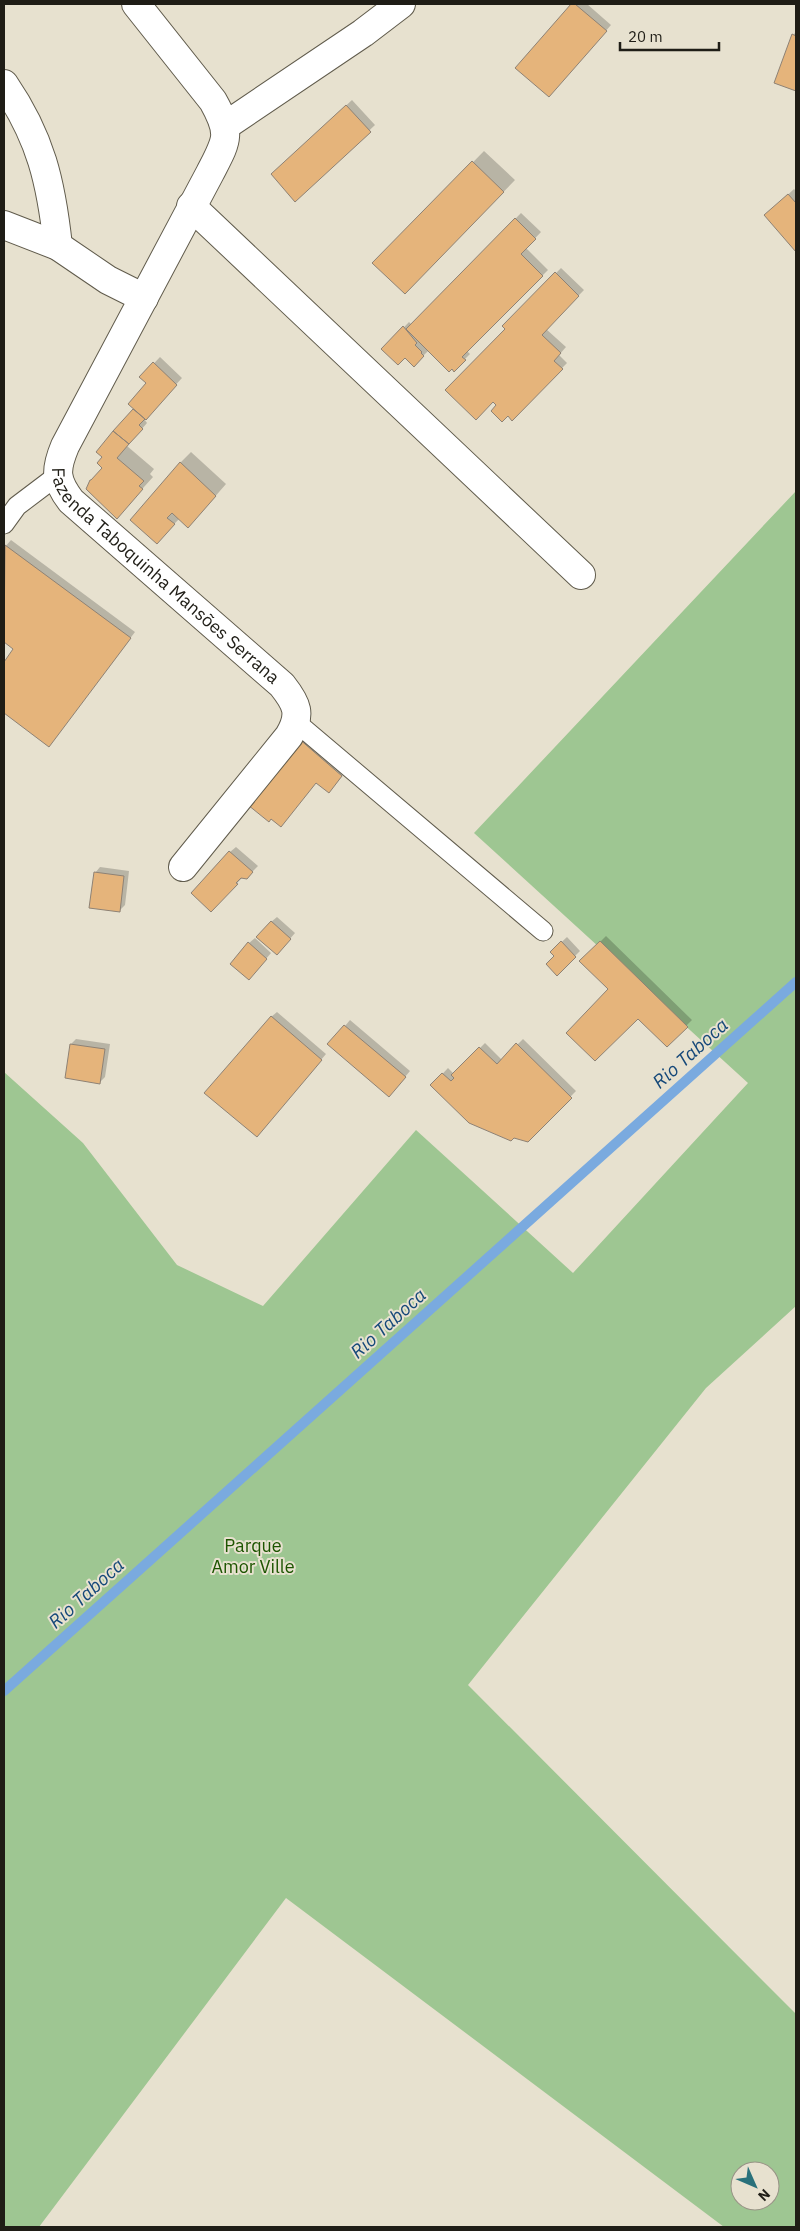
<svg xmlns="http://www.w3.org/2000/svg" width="800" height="2231" font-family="'IBM Plex Sans',sans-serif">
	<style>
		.green { fill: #9ec692; fill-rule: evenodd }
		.shadow { fill: #0003 }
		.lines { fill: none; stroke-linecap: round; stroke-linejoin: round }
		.stream { stroke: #7aaadf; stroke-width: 10 }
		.building { fill: #e5b47b; stroke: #8e8275 }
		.service-casing { stroke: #605b4c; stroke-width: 21 }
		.minor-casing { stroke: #605b4c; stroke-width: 30 }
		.service { stroke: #fff; stroke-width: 19 }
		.minor { stroke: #fff; stroke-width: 28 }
		.labels { text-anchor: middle; stroke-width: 4; stroke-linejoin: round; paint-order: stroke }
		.street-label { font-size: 18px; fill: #1f1d16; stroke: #e7e1cf }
		.park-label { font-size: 18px; fill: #1d5500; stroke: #e7e1cf }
		.water-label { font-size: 19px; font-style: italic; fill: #154879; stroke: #e7e1cf }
	</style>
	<rect width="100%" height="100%" fill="#e7e1cf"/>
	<path class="green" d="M 796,491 L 796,1306 L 706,1388 L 468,1685 L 796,2014 L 796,2227 L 724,2227 L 286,1898 L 39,2227 L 4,2227 L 4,1072 L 83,1143 L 177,1265 L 263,1306 L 416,1130 L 573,1273 L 748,1083 L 474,833 ZM 740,2171 L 770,2171 L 770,2201 L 740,2201 Z"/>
	<path class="shadow" d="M 572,4 L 587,4 L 611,25 L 554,90 L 517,67 Z
		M 796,32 L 796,89 L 776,82 L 793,35 Z
		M 352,100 L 375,125 L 296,200 L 278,169 Z
		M 484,151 L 515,180 L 405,293 L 374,263 Z
		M 794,189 L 796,191 L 796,250 L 766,215 Z
		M 521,213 L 541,232 L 526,248 L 548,270 L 467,351 L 470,354 L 454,370 L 429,350 L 414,365 L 405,356 L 383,349 L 409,322 L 412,325 Z
		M 561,268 L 584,290 L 546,329 L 566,347 L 559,355 L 567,363 L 512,419 L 498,405 L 507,329 L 504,326 Z
		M 160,357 L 182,378 L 144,419 L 147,423 L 127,446 L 154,469 L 150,474 L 153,477 L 117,517 L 102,469 L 104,457 L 98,452 L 135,409 L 148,383 L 141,377 Z
		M 191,452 L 226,484 L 199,515 L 179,519 L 157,542 L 180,463 Z
		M 11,540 L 135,632 L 49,745 L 4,711 L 4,664 L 15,649 L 4,641 L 4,548 Z
		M 302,734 L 347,770 L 334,786 L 288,752 Z
		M 236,847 L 258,866 L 246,878 L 243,877 L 211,910 L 230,852 Z
		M 100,867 L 129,871 L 125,905 L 119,911 L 95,873 Z
		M 277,917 L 295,933 L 282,948 L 271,922 Z
		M 606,936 L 692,1020 L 667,1045 L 581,961 Z
		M 567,937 L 580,951 L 557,974 L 555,956 L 551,952 Z
		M 255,938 L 271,953 L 254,973 L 249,943 Z
		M 277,1012 L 326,1054 L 262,1130 L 271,1017 Z
		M 350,1020 L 410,1071 L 394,1090 L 345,1026 Z
		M 76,1039 L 110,1044 L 105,1077 L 100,1082 L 71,1044 Z
		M 523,1039 L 576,1091 L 527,1141 L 432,1085 L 448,1068 L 454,1074 L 485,1043 L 502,1060 Z"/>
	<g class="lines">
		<path class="stream" d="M 4,1691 L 796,982"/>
	</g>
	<path class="building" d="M 571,4 L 575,4 L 607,31 L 549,97 L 515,68 Z
		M 792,34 L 796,36 L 796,91 L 774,83 Z
		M 346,105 L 371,132 L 295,202 L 271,174 Z
		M 472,161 L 504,192 L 405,294 L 372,263 Z
		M 788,194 L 796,203 L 796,252 L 764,215 Z
		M 515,218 L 536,239 L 521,254 L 543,276 L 462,357 L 466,360 L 454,372 L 452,369 L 449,372 L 406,329 Z
		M 555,272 L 579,296 L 542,335 L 561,353 L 554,361 L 563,369 L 512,421 L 508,416 L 502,422 L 491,411 L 496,405 L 493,402 L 476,420 L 445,390 L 505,329 L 502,326 Z
		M 403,326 L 417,343 L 415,345 L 422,352 L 421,353 L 424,356 L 414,367 L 405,358 L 398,365 L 381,349 Z
		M 153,362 L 177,385 L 146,420 L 128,404 L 146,383 L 139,377 Z
		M 133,409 L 145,419 L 139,425 L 143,429 L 129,444 L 113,431 Z
		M 113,431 L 129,444 L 117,458 L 144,481 L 139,486 L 143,489 L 117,519 L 86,489 L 90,480 L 91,480 L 102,468 L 97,463 L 102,457 L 96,452 Z
		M 180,462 L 216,496 L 188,528 L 172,513 L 167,518 L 175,524 L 157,544 L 130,520 Z
		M 5,545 L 131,638 L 49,747 L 4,713 L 4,662 L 13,649 L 4,642 Z
		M 298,738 L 342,776 L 329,793 L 316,783 L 281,827 L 271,819 L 269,822 L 248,805 Z
		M 229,851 L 253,872 L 247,879 L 241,878 L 236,883 L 238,884 L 211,912 L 191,893 Z
		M 94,872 L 124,876 L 120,912 L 89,908 Z
		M 271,921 L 291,939 L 277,955 L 256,937 Z
		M 561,941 L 576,957 L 557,976 L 546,964 L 554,956 L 550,952 Z
		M 600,941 L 688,1027 L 667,1047 L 638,1019 L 595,1061 L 566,1033 L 608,989 L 579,961 Z
		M 248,942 L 267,959 L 249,980 L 230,964 Z
		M 271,1016 L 322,1060 L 257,1137 L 204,1093 Z
		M 344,1025 L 406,1077 L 389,1097 L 327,1044 Z
		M 516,1043 L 572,1098 L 528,1142 L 514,1138 L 511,1141 L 469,1123 L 430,1085 L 442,1073 L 451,1081 L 454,1078 L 451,1075 L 479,1047 L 497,1064 Z
		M 70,1044 L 105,1049 L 100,1084 L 65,1078 Z"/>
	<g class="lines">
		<g class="service-casing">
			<path id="service" d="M 4,524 L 17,506 L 58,475
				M 297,723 L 543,931"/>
		</g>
		<g class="minor-casing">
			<g id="minor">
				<path id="s1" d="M 136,4 L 213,101 C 232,135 227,140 210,173 L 65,446 C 55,470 55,480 71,501 L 282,685 C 297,704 302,714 289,736 L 183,867"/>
				<path d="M 4,84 C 41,138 51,182 58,246"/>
				<path d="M 225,126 L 363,33 L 401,4"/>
				<path d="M 191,206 L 581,575"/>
				<path d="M 4,225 L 58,246 L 108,280 L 144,298"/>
			</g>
		</g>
		<use href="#service" class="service"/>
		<use href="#minor" class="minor"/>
	</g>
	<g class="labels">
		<g class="street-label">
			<text dy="6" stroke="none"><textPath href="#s1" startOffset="688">Fazenda Taboquinha Mansões Serrana</textPath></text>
		</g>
		<g class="park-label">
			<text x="253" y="1552">Parque<tspan x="253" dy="21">Amor Ville</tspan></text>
		</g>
		<g class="water-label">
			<text transform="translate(690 1053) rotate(-42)" y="7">Rio Taboca</text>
			<text transform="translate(388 1323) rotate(-42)" y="7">Rio Taboca</text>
			<text transform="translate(86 1593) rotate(-42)" y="7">Rio Taboca</text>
		</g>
	</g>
	<rect width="800" height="2231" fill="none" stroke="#1f1d16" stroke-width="10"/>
	<g transform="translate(755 2186) rotate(135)"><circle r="24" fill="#e7e1cf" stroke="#979385"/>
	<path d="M0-4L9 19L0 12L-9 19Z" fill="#29717b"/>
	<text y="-8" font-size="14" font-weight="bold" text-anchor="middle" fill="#1f1d16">N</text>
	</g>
	<path d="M620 42v8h99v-8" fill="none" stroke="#1f1d16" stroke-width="2.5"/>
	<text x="628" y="42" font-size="15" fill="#1f1d16" stroke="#e7e1cf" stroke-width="4" paint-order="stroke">20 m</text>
</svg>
